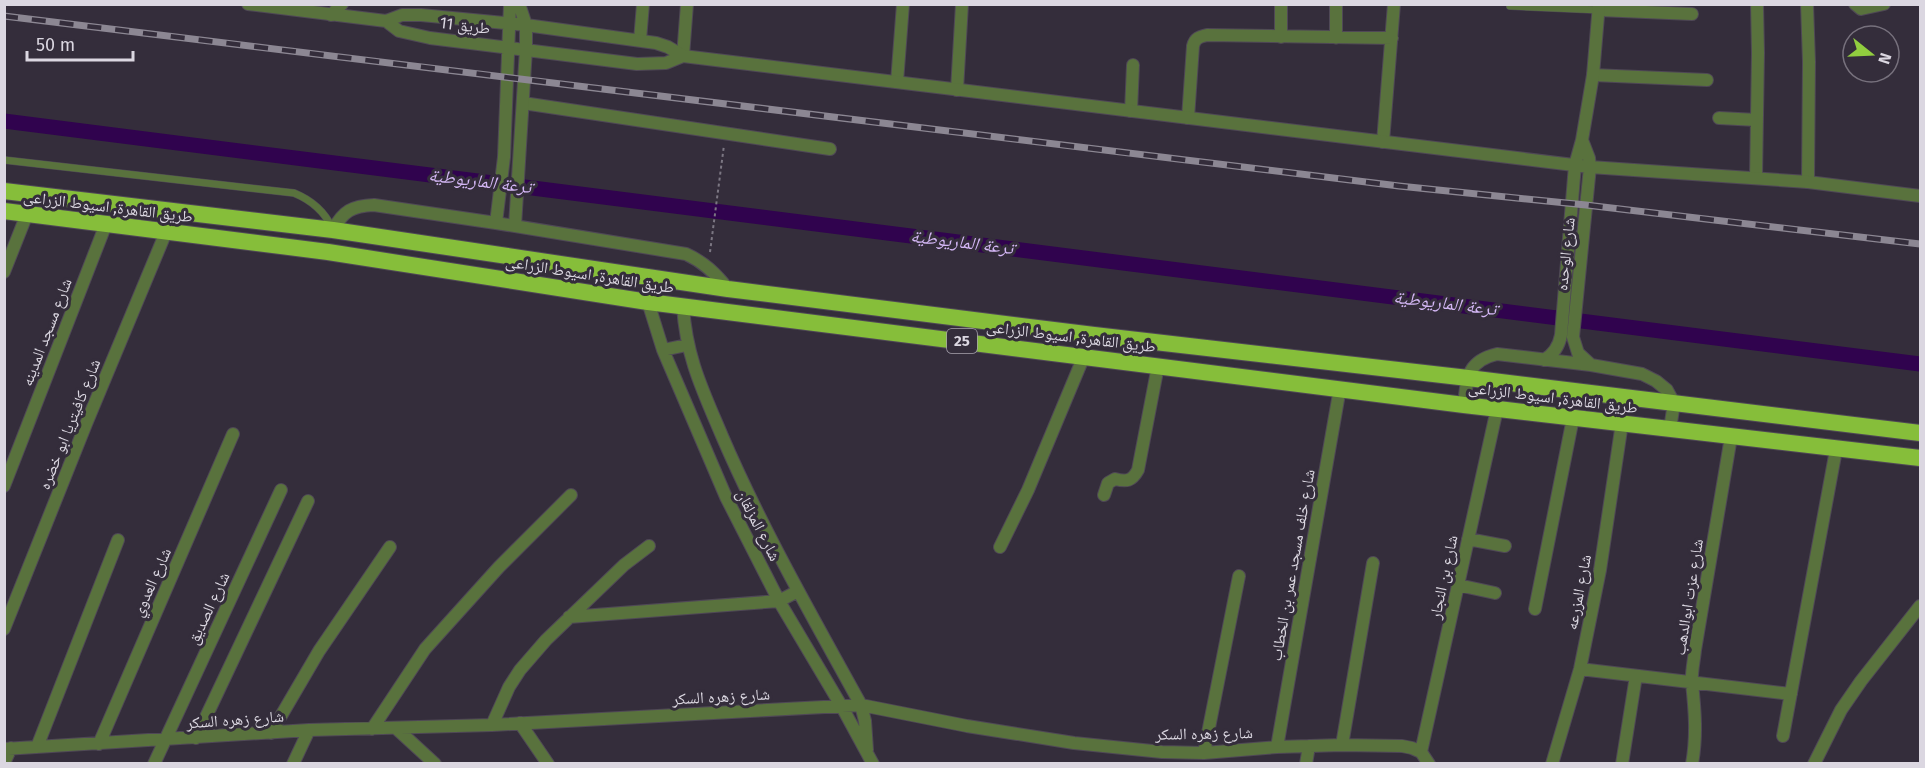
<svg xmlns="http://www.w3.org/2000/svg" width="1925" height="768" font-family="'Fira Sans','Noto Naskh Arabic',sans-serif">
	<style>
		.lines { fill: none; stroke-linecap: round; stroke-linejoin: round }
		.canal { stroke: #30034e; stroke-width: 15 }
		.service-casing { stroke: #4f4856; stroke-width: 8 }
		.minor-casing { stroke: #4f4856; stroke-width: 14 }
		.tertiary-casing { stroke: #4f4856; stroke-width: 14 }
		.trunk-casing { stroke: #4f4856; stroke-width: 18 }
		.path { stroke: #7c7783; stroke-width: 2; stroke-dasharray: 3 3; stroke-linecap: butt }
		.service { stroke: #59723d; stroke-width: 7 }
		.minor { stroke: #59723d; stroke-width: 12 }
		.tertiary { stroke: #59723d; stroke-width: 12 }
		.trunk { stroke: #86be3a; stroke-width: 16 }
		.rail-casing { stroke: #8c8793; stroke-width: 7 }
		.rail { stroke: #342d3b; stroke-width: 4.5; stroke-dasharray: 14; stroke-linecap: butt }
		.labels { text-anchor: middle; stroke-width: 6; stroke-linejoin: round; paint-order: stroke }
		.shield { fill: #342d3b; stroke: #a9a4af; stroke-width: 1.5 }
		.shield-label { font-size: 15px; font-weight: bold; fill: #dbd7e1 }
		.street-label { font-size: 16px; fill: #dbd7e1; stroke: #342d3b }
		.water-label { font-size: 18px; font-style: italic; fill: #d4b7f5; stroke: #342d3b }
	</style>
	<rect width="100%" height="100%" fill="#342d3b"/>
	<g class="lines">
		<path class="canal" d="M 4,121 L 1920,364"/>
		<g class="service-casing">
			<path id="service" d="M 1510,6 L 1599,10
				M 4,160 L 294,193 C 311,200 324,210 332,228"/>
		</g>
		<g class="minor-casing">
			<path id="minor" d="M 1807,4 L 1809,62 L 1808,182
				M 1855,4 L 1861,9 L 1884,4
				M 1599,10 L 1692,14
				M 331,15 L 342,4
				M 1281,37 L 1281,4
				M 1336,38 L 1336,4
				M 640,40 L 643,4
				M 683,56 L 687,4
				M 1593,75 L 1707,80
				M 897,82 L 903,4
				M 957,90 L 962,4
				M 523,103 L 830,149
				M 1131,111 L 1133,65
				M 1188,118 L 1193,46 C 1195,38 1199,37 1207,35 L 1392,38
				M 1719,118 L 1757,120
				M 1383,142 L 1394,4
				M 1756,178 L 1758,53 L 1757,4
				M 4,272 L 27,214
				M 648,302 L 663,350 L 726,497 L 779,601 L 842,707 L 873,764
				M 683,306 C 686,357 703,391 722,436 C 762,529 812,616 861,705 L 865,721 L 867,750
				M 663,350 L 687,345
				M 4,486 L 106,224
				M 1104,495 L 1108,483 L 1115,479 C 1127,482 1132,481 1138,470 L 1158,366
				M 1468,539 L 1505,546
				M 1000,547 L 1028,490 L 1084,356
				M 1458,585 L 1495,593
				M 1535,609 L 1573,418
				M 569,617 L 779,601 L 798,591
				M 4,629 L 86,424 L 166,232
				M 1580,669 L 1791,694
				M 520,723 L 548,764
				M 492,725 L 509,687 L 520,670 L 546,640 L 624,565 L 649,546
				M 372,729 L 425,649 L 499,567 L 571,495
				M 397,729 L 435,764
				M 271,733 L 319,651 L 390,547
				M 1783,736 L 1836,450
				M 196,738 L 308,501
				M 99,744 L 233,434
				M 1342,745 L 1373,563
				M 37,747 L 118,540
				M 1277,747 L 1340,388
				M 4,749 L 309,730 L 492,725 L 861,705 L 967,726 L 1074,743 L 1162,752 L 1204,753 L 1277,747 L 1342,745 L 1402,746 L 1412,748 L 1421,752 L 1429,764
				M 1421,752 L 1497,409
				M 1204,753 L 1239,576
				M 4,763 L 11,748
				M 154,764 L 281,490
				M 293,764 L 309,730
				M 1306,764 L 1309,746
				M 1552,764 L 1580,669 L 1600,570 L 1622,423
				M 1622,764 L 1636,676
				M 1692,764 C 1697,736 1695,711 1692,683 C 1691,673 1694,661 1695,650 L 1731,437
				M 1814,764 L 1841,710 L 1861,681 L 1920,606"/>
		</g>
		<g class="tertiary-casing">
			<path id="tertiary" d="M 248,4 L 386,21 L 402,15 L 421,15 L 526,25 L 656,43 L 668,47 L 683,56 L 1590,167 L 1808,182 L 1920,196
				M 386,21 L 399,31 L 430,38 L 637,64 L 666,63 L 683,56
				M 1582,140 L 1589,158 L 1590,167 L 1573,337 L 1578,353 L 1591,365
				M 496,223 L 504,157 L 510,4
				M 515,226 L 526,49 L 526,25 L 519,4
				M 333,230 C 343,211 352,206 374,205 L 496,223 L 686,254 C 704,262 716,274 728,289
				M 1544,360 C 1554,354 1559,346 1561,335 L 1575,165 L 1582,140 L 1593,75 L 1599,4
				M 1464,405 C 1467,378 1467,361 1497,354 L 1591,365 L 1642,374 L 1656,381 L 1667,390 L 1674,403 L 1670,429"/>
		</g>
		<g class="trunk-casing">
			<path id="trunk" d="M 4,191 L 333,230 L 728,289 L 1094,335 L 1468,378 L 1920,433
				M 4,211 L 328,252 L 648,302 L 1464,405 L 1920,458"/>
		</g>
		<path class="path" d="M 710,252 L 724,145"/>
		<use href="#service" class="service"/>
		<use href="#minor" class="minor"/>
		<use href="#tertiary" class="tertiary"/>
		<use href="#trunk" class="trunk"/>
		<g class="rail-casing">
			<path id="rail" d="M 4,16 L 1399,186 L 1586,205 L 1920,244"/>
		</g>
		<use href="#rail" class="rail"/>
	</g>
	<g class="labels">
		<rect class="shield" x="947" y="329" width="30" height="24" rx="4.5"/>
		<g class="shield-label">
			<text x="962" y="346">25</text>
		</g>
		<g class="street-label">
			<text transform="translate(465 25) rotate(7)" y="6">طريق 11</text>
			<text transform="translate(108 206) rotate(7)" y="6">طريق القاهرة, اسيوط الزراعى</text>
			<text transform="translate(1565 254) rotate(-84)" y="6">شارع الوحده</text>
			<text transform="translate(590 274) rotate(9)" y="6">طريق القاهرة, اسيوط الزراعى</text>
			<text transform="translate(46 332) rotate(-69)" y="6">شارع مسجد المدينه</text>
			<text transform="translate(1071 336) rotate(7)" y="6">طريق القاهرة, اسيوط الزراعى</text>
			<text transform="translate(1553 397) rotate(7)" y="6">طريق القاهرة, اسيوط الزراعى</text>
			<text transform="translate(69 424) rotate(-68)" y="6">شارع كافيتريا ابو خضره</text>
			<text transform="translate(759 525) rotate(63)" y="6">شارع المزلقان</text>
			<text transform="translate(1292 565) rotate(-80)" y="6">شارع خلف مسجد عمر بن الخطاب</text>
			<text transform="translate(1443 577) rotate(-78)" y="6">شارع بن النجار</text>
			<text transform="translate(151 582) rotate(-66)" y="6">شارع العدوي</text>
			<text transform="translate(1578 592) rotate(-79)" y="6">شارع المزرعه</text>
			<text transform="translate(1688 597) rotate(-81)" y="6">شارع عزت ابوالدهب</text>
			<text transform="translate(208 608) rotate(-65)" y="6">شارع الصديق</text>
			<text transform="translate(721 696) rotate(-3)" y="6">شارع زهره السكر</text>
			<text transform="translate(235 719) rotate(-4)" y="6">شارع زهره السكر</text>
			<text transform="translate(1204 733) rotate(-1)" y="6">شارع زهره السكر</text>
		</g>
		<g class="water-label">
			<text transform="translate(480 181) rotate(7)" y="6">ترعة الماريوطية</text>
			<text transform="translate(962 242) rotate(7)" y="6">ترعة الماريوطية</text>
			<text transform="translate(1445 303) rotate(7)" y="6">ترعة الماريوطية</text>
		</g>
	</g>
	<rect width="1925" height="768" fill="none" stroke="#dbd7e1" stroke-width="12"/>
	<g transform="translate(1871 54) rotate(108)"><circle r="28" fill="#342d3b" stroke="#77717d" stroke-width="1.5"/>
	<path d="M0-4.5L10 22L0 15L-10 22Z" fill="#91cd3f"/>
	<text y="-9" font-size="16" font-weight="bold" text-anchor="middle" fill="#dbd7e1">N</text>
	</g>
	<path d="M27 51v9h106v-9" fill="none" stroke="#dbd7e1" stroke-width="3"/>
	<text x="36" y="51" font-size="18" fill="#dbd7e1" stroke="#342d3b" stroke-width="4.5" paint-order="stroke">50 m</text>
</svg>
